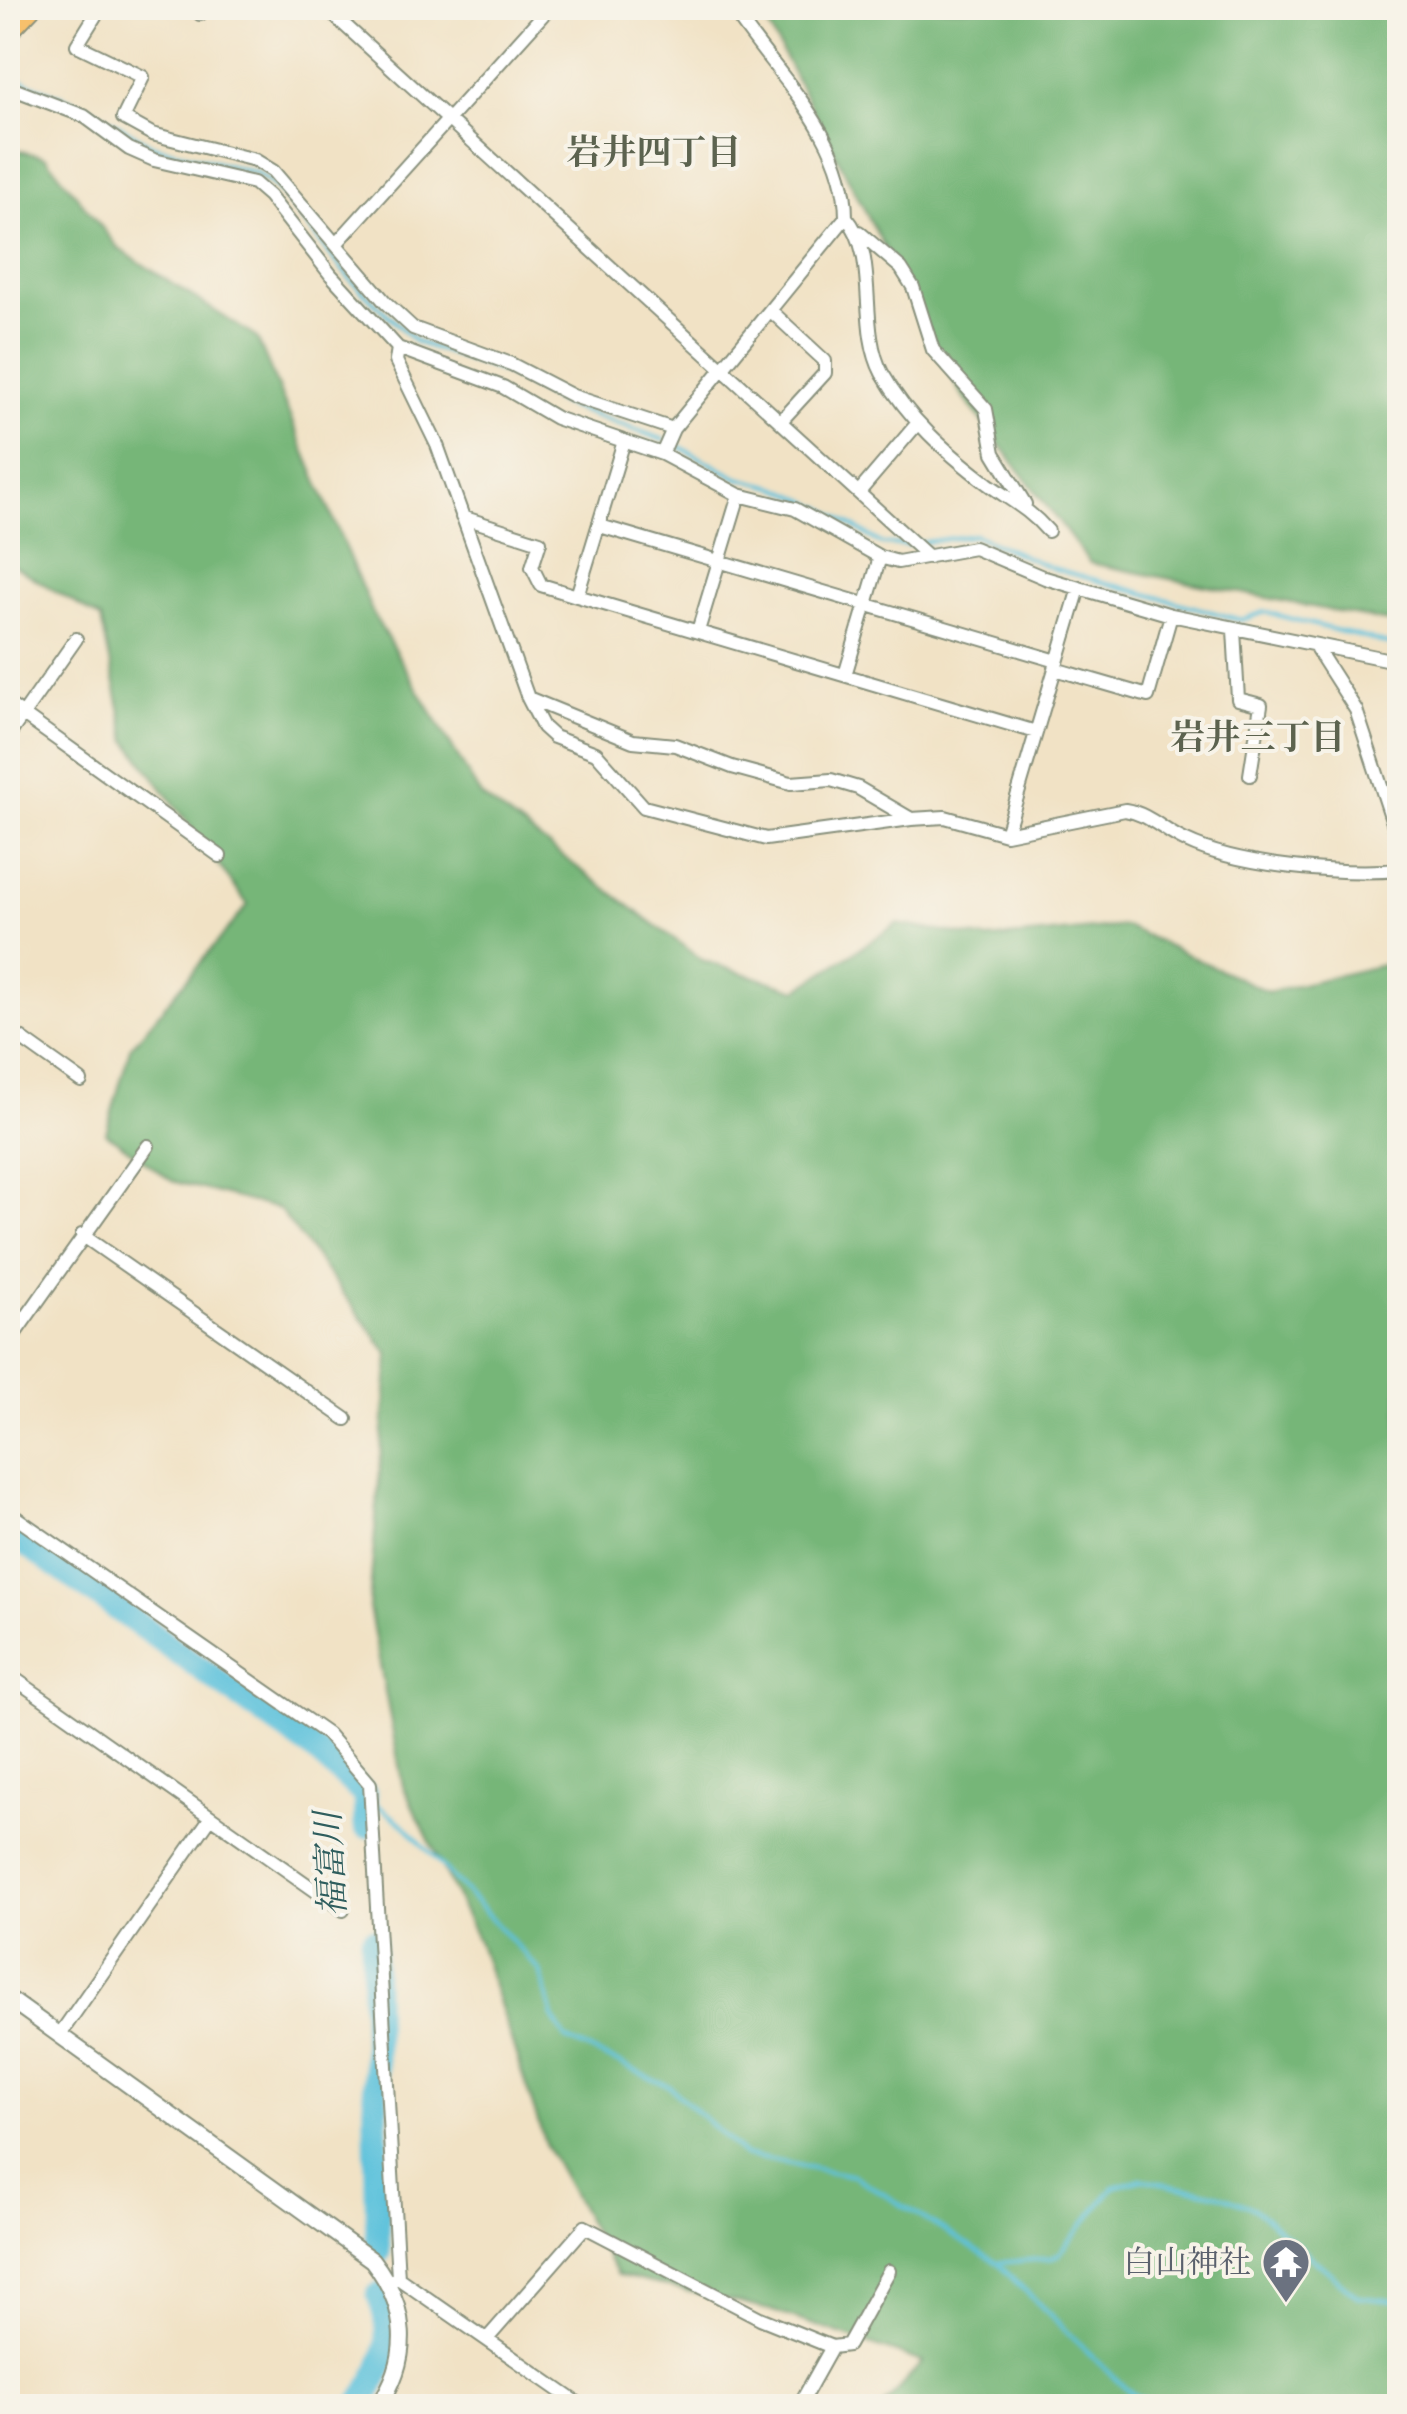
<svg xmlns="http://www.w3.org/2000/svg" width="1407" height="2414" font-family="Cardo,'Noto Serif JP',serif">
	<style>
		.forest { fill: #76b678; stroke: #4a7a56; stroke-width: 2.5 }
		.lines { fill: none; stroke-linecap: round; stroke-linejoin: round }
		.stream { stroke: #5ec2dc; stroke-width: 4 }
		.river { stroke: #5ec2dc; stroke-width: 25 }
		.minor-casing { stroke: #88907c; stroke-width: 16 }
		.tertiary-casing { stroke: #88907c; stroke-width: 19 }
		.primary-casing { stroke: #88907c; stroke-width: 24 }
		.minor { stroke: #fff; stroke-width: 12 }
		.tertiary { stroke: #fff; stroke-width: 15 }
		.primary { stroke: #f7c06c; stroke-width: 20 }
		.labels { text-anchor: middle; stroke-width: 8; stroke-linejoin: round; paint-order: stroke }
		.worship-label { font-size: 32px; fill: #5b616d; stroke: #f7f3e8; text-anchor: end }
		.neighbourhood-label { font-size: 35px; font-weight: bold; fill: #5c634f; stroke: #f7f3e8 }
		.water-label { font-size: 35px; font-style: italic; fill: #2f5e5e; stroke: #f7f3e8 }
	</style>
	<rect width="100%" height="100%" fill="#f7f3e8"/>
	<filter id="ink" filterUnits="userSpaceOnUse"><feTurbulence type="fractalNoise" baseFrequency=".01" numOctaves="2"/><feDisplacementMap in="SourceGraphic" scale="20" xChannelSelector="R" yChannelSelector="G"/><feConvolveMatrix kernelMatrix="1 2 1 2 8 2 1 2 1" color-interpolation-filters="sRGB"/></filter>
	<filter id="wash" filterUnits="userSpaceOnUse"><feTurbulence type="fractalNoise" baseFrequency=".0048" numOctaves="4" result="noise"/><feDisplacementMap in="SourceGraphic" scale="40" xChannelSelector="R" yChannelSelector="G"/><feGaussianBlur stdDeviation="2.25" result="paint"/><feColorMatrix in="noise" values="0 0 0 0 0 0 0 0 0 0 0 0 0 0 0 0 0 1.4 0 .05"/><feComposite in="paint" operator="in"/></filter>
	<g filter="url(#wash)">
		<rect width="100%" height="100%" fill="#f1e2c5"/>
		<path class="forest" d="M 759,8 L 1399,8 L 1399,624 L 1090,563 L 960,392 Z
			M 8,148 L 46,157 L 119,249 L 257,338 L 373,614 L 481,796 L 704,961 L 797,990 L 897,924 L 988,939 L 1125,926 L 1268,992 L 1399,961 L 1399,2406 L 883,2406 L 923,2362 L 770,2310 L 617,2275 L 546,2146 L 479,1943 L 403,1786 L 369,1607 L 389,1354 L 279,1209 L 172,1181 L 106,1133 L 130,1048 L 248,905 L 127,740 L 101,619 L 8,562 Z"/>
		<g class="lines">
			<path class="stream" d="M 8,75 L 88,107 L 153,146 L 256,173 L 275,186 L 351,280 L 416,342 L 504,372 L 562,404 L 664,440
				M 673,443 L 738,478 L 779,488 L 823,508 L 882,544 L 909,545
				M 918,543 L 975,535 L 1052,568 L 1241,620 L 1265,612 L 1400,647
				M 376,1804 L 404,1825 L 540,1971 L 553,2017 L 566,2039 L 670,2087 L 744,2155 L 854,2176 L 997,2263 L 1052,2258 L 1060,2253 L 1114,2187 L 1141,2179 L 1217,2194 L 1254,2208 L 1358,2297 L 1400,2302
				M 999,2265 L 1124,2387 L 1139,2398 L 1169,2406"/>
			<path class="river" d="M 8,1531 L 311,1747 L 365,1795 L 366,1826
				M 373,1940 L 378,2252
				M 358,2406 C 385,2370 396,2340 379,2295"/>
		</g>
	</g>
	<g filter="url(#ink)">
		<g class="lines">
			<g class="minor-casing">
				<path id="minor" d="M 100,8 L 77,45 L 143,77 L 123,118 L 152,134 L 255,160 L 273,171 L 386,303 L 413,328 L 511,364 L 573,396 L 673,429
					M 326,8 L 929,557
					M 200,14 L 206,8
					M 8,87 L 84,116 L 129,149 L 154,160 L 254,183 L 269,196 L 331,275 L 398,348 L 503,387 L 556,418 L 662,454 L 739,495 L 795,509 L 880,557 L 898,562 L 974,548 L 1045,578 L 1171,615 L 1400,662
					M 846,217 C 880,256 857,326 882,373 C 908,419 946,452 988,484 C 1010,500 1029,509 1048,531
					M 859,232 L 901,268 L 913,287 L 933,350 L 986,409 L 994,453 L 1025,504
					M 336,244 L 549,8
					M 770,310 L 825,361 L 825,373 L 781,421
					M 398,348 L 396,361 L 437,445 L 528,698 L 633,741 L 675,745 L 732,767 L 791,783 L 831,780 L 858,788 L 911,819 L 945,817 L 1006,834 L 1125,810 C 1150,814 1163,831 1186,841 C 1238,866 1342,875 1400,870
					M 624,441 L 577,596 L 1036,732
					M 662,454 L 673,429 L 846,217 C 846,134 774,73 732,8
					M 859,492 L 917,424
					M 462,517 L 540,542 L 532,567 L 541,585 L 577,596
					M 600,526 L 1057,661
					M 1234,630 L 1238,699 L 1261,705 L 1250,775
					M 698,631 L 739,495
					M 1317,649 L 1356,710 L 1400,844
					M 1055,669 L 1148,696 L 1171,615
					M 845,675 L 880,557
					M 528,698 L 543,727 L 554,737 L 596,753 L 644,807 L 766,839 L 911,819
					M 8,704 L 220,856
					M 8,736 L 76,639
					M 1006,834 L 1079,588
					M 8,1029 L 81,1081
					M 82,1235 L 346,1419
					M 8,1343 L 148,1146
					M 8,1512 L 327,1734 L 370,1784 L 398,2278 L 389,2281
					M 8,1674 L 343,1910
					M 60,2034 L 211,1817
					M 398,2278 L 582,2406
					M 487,2339 L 585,2227 L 760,2318 L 832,2347
					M 799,2406 L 832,2347 L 848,2345 L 889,2271"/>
			</g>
			<g class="tertiary-casing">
				<path id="tertiary" d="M 8,1998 L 372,2260 C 408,2306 412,2358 378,2406"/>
			</g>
			<g class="primary-casing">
				<path id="primary" d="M 8,31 L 30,8"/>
			</g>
			<use href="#minor" class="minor"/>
			<use href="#tertiary" class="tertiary"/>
			<use href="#primary" class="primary"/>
		</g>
	</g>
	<defs>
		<g id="temple-pin" transform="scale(2.5)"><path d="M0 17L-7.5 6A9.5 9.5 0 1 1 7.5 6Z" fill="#6b7280" stroke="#f7f3e8"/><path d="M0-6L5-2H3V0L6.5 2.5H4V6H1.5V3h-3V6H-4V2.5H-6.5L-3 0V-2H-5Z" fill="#fff"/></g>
	</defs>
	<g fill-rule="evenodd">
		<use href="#temple-pin" x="1286" y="2262"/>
	</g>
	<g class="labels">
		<g class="worship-label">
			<text x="1251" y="2273">白山神社</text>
		</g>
		<g class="neighbourhood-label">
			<text x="654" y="164">岩井四丁目</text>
			<text x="1258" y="749">岩井三丁目</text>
		</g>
		<g class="water-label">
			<text transform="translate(330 1864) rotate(-93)" y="12">福富川</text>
		</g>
	</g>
	<rect width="1407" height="2414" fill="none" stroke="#f7f3e8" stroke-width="40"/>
</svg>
